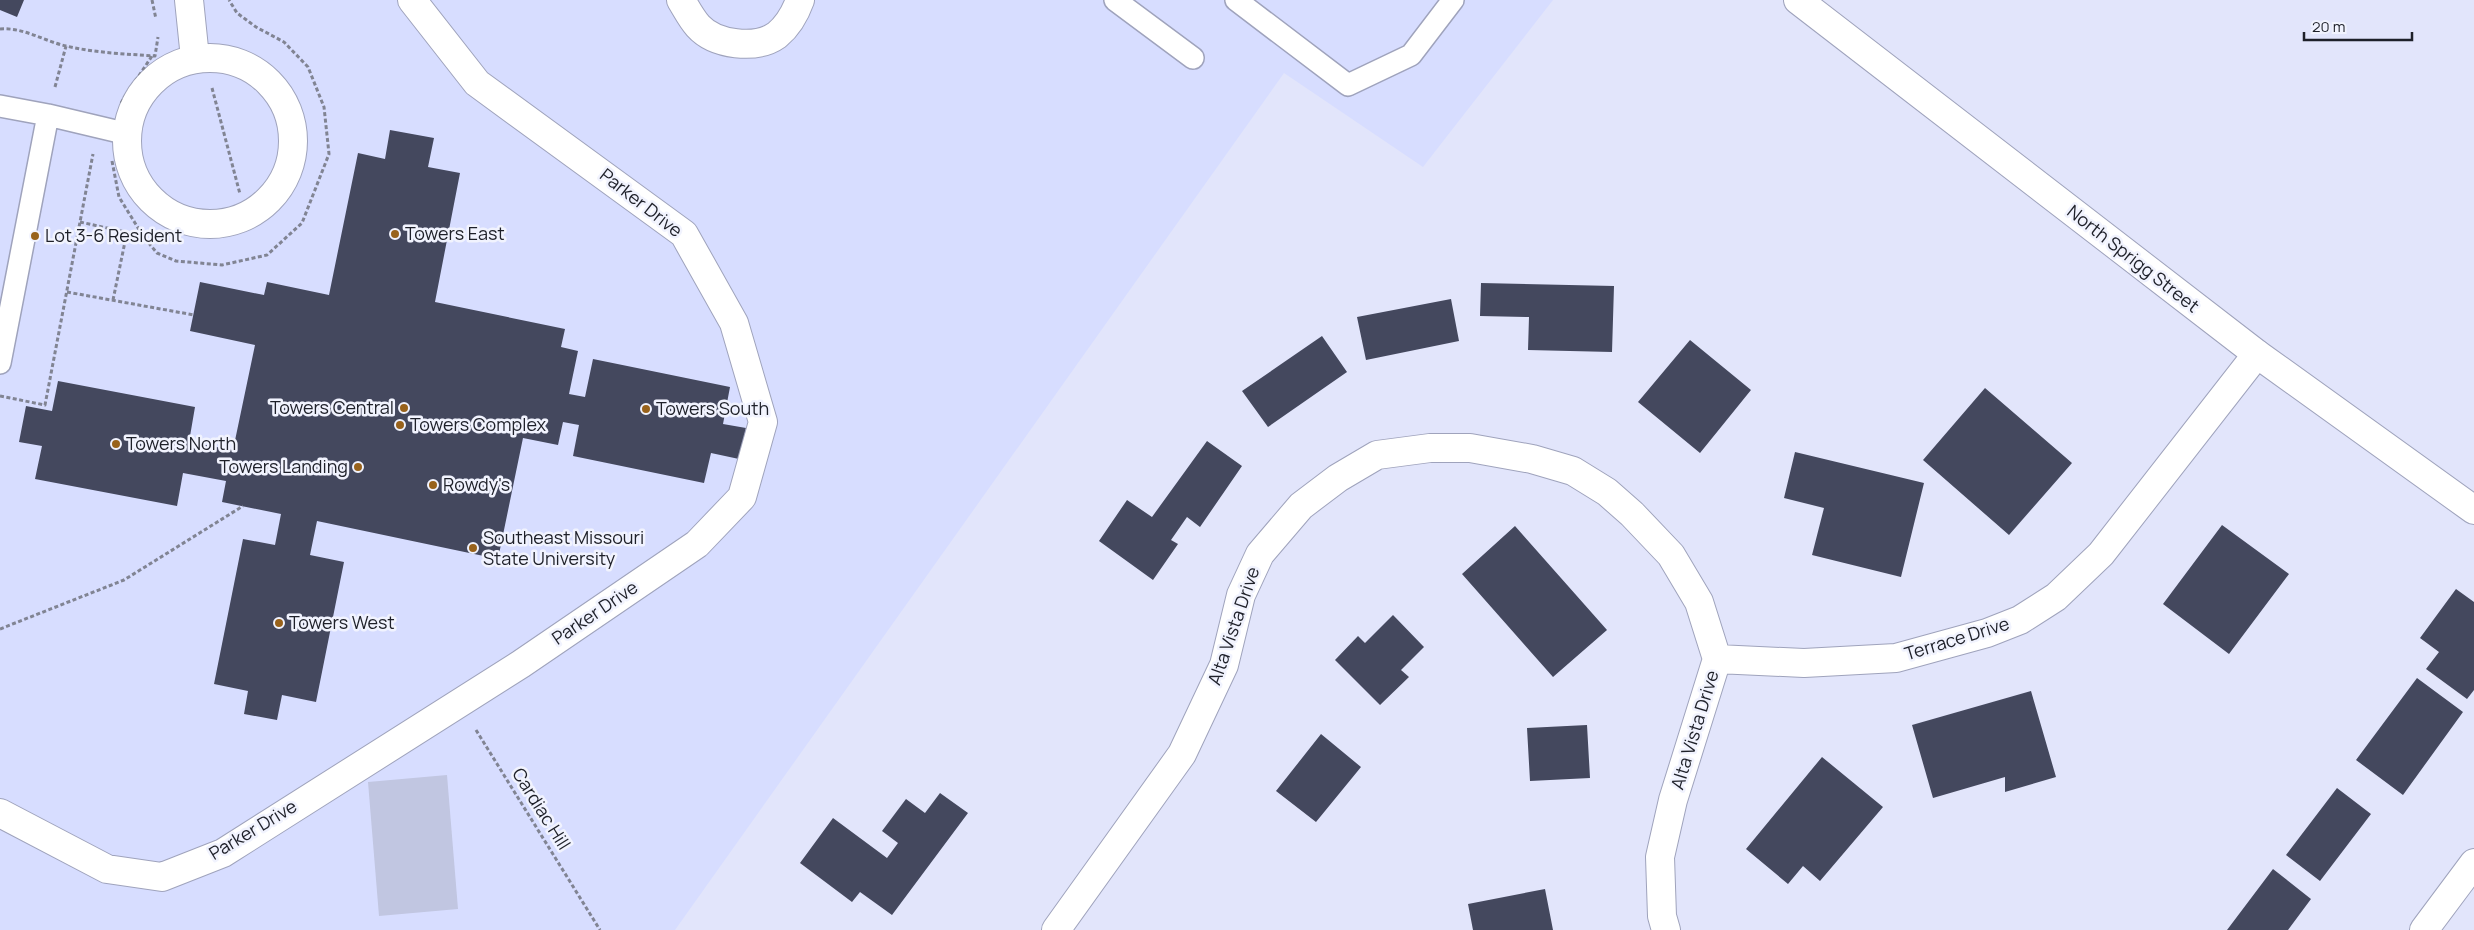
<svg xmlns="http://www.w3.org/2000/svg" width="2474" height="930" font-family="Manrope,sans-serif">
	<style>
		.built { fill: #d7ddff }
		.green { fill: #c1c6e1 }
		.building { fill: #44485e }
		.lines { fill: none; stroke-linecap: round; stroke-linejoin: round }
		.service-casing { stroke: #9fa3bc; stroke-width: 24 }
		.minor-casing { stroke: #9fa3bc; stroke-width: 30 }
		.secondary-casing { stroke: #9fa3bc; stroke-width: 30 }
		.path { stroke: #818493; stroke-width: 3; stroke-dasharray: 4 2.5; stroke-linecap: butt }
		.service { stroke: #fff; stroke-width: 21 }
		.minor { stroke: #fff; stroke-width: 28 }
		.secondary { stroke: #fff; stroke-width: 28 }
		.poi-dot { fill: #98621b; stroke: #f1f3fe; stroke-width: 2 }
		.labels { text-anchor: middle; stroke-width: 5; stroke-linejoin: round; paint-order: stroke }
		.street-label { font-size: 18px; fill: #1e2029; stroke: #f1f3fe }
		.poi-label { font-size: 18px; fill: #1e2029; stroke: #f1f3fe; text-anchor: start }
	</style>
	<rect width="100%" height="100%" fill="#e2e5fb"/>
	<path class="built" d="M 0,0 L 1553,0 L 1423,167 L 1284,73 L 675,930 L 0,930 Z"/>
	<path class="green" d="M 447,775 L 458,909 L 379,916 L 368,782 Z"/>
	<path class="building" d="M 0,0 L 24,0 L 17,17 L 0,10 Z
		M 390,130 L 434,138 L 428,167 L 460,173 L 435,302 L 565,329 L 561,347 L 578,351 L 569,394 L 585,397 L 593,359 L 730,387 L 723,424 L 746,428 L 739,459 L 711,453 L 704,483 L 573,456 L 579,425 L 563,422 L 558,445 L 523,438 L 498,559 L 317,521 L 310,555 L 344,562 L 316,702 L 282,695 L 277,720 L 244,714 L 248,691 L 214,684 L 243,539 L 275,545 L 281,514 L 222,502 L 226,481 L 183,473 L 177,506 L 35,479 L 42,446 L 19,442 L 26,406 L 52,411 L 58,381 L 195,407 L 189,442 L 233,450 L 255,345 L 190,331 L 200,282 L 264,295 L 267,282 L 329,295 L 358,153 L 385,159 Z
		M 1481,283 L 1614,286 L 1612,352 L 1528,350 L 1529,317 L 1480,316 Z
		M 1451,299 L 1459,341 L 1366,360 L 1357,317 Z
		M 1322,336 L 1347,372 L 1268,427 L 1242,391 Z
		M 1690,340 L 1751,390 L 1700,453 L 1638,402 Z
		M 1985,388 L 2072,463 L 2009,535 L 1923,460 Z
		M 1207,441 L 1242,466 L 1200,527 L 1187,517 L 1171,540 L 1178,544 L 1153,580 L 1099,541 L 1127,500 L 1152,517 Z
		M 1795,452 L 1924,483 L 1901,577 L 1812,555 L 1824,508 L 1784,498 Z
		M 2222,525 L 2289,574 L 2229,654 L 2163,604 Z
		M 1515,526 L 1607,630 L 1553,677 L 1462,574 Z
		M 2456,589 L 2474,602 L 2474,690 L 2467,699 L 2426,669 L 2439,652 L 2420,638 Z
		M 1393,615 L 1424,647 L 1401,670 L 1409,677 L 1380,705 L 1335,660 L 1358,636 L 1365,643 Z
		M 2417,678 L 2463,712 L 2403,795 L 2356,760 Z
		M 2031,691 L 2056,777 L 2005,792 L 2005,777 L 1933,798 L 1912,725 Z
		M 1587,725 L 1590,778 L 1530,781 L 1527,728 Z
		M 1321,734 L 1361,767 L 1316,822 L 1276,791 Z
		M 1822,757 L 1883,807 L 1820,881 L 1803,866 L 1788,884 L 1746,849 Z
		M 2337,788 L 2371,814 L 2320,881 L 2286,855 Z
		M 940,793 L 968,813 L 892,915 L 860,892 L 852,902 L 800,863 L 833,818 L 887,858 L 898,843 L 882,831 L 906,799 L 925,813 Z
		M 2273,869 L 2311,899 L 2288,930 L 2227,930 Z
		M 1545,889 L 1553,930 L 1473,930 L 1468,904 Z"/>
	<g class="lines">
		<g class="service-casing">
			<path id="service" d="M 1115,0 L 1193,58
				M 1236,0 L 1348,85 L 1411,55 L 1453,0
				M 0,106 L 48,115 L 128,134
				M 0,363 L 48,115"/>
		</g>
		<g class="minor-casing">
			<path id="minor" d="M 189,0 L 195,58
				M 681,0 C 686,8 691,18 698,26 C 715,45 756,50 777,35 C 789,25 795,14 800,0
				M127 141a83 83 0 1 1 166 0a83 83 0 1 1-166 0Z
				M 1717,659 L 1804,663 L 1896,658 L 1987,633 L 2020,620 L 2056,597 L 2101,554 L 2257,354
				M 0,813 L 107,869 L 162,877 L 223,853 L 521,664 L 697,544 L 742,497 L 763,422 L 734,323 L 684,234 L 477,83 L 412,0
				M 1056,930 L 1182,754 L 1224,665 L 1241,595 L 1260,554 L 1301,506 L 1338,478 L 1377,455 L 1430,448 L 1470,448 L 1532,459 L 1573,471 L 1607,492 L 1632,514 L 1671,555 L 1699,602 L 1717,659 L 1673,800 L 1660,857 L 1662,916 L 1666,930
				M 2424,930 L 2474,863"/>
		</g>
		<g class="secondary-casing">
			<path id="secondary" d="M 1798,0 L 2257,354 L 2474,510"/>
		</g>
		<path class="path" d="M 152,0 L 156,19
			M 0,29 C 23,27 44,41 66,46 C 96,53 126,54 155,56 L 158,37
			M 55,87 L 66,46
			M 212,88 L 240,194
			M 121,103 L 152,56
			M 112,161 L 119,197 L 143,236 L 157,253 L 176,261 L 222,265 L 267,255 L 302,223 L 329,154 L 324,107 L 308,67 L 284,42 L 256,27 L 237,13 L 229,0
			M 80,222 L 143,236
			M 67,292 L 194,315
			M 113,300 L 127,232
			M 0,396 L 45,405 L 93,154
			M 0,629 L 124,580 L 243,506
			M 476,730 L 600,930"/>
		<use href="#service" class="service"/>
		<use href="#minor" class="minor"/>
		<use href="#secondary" class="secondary"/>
	</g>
	<g class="poi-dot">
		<circle cx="395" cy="234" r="5"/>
		<circle cx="35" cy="236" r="5"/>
		<circle cx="404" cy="408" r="5"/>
		<circle cx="646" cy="409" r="5"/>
		<circle cx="400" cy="425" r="5"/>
		<circle cx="116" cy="444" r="5"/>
		<circle cx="358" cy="467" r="5"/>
		<circle cx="433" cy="485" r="5"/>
		<circle cx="473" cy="548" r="5"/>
		<circle cx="279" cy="623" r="5"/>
	</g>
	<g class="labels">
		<g class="street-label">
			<text transform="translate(641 203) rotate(38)" y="6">Parker Drive</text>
			<text transform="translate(2133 259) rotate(38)" y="6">North Sprigg Street</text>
			<text transform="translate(595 613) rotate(-34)" y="6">Parker Drive</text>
			<text transform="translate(1234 626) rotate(-71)" y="6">Alta Vista Drive</text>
			<text transform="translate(1957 639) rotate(-17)" y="6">Terrace Drive</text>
			<text transform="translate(1695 730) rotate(-73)" y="6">Alta Vista Drive</text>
			<text transform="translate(541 809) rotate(58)" y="6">Cardiac Hill</text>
			<text transform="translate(253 830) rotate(-31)" y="6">Parker Drive</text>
		</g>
		<g class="poi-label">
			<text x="405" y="240">Towers East</text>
			<text x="45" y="242">Lot 3-6 Resident</text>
			<text x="394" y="414" text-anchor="end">Towers Central</text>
			<text x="656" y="415">Towers South</text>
			<text x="410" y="431">Towers Complex</text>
			<text x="126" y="450">Towers North</text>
			<text x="348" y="473" text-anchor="end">Towers Landing</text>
			<text x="443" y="491">Rowdy's</text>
			<text x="483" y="544">Southeast Missouri<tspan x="483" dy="21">State University</tspan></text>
			<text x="289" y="629">Towers West</text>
		</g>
	</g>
	<path d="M2304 32v8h108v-8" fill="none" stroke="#1e2029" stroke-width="2.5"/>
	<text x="2312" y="32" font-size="15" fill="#1e2029" stroke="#f1f3fe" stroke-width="4" paint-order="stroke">20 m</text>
</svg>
